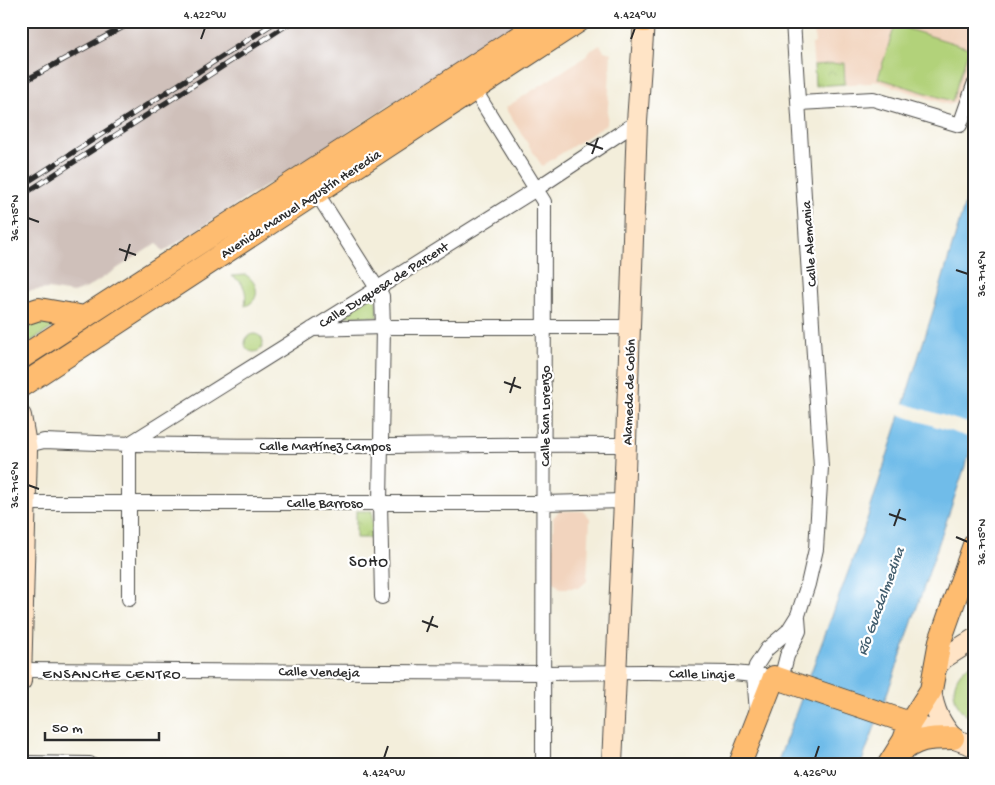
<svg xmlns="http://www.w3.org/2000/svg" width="995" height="785" font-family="'Gochi Hand',sans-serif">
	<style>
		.built { fill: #f2d4be }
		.industrial { fill: #cfc0ba }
		.green { fill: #b2d27a; stroke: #6e7e52 }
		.park { fill: url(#park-crowns); stroke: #6e7e52 }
		.water { fill: #70bce9; stroke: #4e748a }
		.pier { fill: #f3eedb }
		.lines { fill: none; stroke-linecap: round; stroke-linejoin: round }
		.street-casing { stroke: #494845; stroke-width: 16 }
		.secondary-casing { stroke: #494845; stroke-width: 22 }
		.primary-casing { stroke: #494845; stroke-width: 24 }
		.street { stroke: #fff; stroke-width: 14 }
		.secondary { stroke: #ffe4c6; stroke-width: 20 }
		.primary { stroke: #febc70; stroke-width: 22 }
		.rail-casing { stroke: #2b2b2b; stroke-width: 5.5 }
		.rail { stroke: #fff; stroke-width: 4; stroke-dasharray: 11; stroke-linecap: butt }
		.ticks { fill: none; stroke: #2b2b2b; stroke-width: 2 }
		.labels { text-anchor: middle; stroke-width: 4.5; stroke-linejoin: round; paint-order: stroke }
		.street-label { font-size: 14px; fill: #2b2b2b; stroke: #fff }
		.water-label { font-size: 15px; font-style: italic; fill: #435e6e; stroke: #fff }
		.neighbourhood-label { font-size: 15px; letter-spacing: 1px; fill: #2b2b2b; stroke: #fff }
		.quarter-label { font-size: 16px; letter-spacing: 1px; fill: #2b2b2b; stroke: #fff }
		.neatline { fill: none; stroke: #2b2b2b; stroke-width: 2 }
		.ticks-label { font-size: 12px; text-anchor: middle; fill: #2b2b2b }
	</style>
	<defs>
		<pattern id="park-crowns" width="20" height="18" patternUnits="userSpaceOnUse" patternTransform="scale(1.25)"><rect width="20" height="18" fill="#b2d27a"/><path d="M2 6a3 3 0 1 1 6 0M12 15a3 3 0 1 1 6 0" fill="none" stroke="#99b46a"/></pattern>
	</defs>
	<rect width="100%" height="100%" fill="#fff"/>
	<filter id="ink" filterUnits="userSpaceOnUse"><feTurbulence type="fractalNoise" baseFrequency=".02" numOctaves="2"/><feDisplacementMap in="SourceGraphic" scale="10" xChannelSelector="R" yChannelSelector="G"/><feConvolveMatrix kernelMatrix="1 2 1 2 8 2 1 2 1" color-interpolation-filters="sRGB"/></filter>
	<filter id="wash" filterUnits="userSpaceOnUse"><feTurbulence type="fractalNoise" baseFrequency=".0096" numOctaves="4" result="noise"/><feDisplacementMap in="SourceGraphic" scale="20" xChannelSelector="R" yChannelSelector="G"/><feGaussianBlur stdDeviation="1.12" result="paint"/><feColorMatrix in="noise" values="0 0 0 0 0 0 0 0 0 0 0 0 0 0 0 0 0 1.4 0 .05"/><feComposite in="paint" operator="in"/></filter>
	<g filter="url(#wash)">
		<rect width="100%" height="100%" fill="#f3eedb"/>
		<path class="built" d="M 813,21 L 974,21 L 969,39 L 974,41 L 974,48 L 957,100 L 955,103 L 949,105 L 873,80 L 872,83 L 815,86 L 812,44 L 815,43 Z
			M 600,45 L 604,51 L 611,53 L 607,124 L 542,166 L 505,108 L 588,55 L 587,53 Z
			M 559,511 L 583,511 L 590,518 L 587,581 L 579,588 L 560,588 L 553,581 L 553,518 Z"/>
		<path class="industrial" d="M 21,21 L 521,21 L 163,252 L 157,243 L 87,288 L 73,293 L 48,289 L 29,291 L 21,295 Z"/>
		<path class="green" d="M 895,25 L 969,48 L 952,101 L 878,78 Z
			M 246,275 C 259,283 261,301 245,306 C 247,292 245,282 231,276 Z
			M 375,295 L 378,317 L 342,316 Z
			M 46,319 L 53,321 L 57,325 L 23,346 C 18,331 34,323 46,319 Z
			M245 343a9 9 0 1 1 18 0a9 9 0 1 1-18 0Z
			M 974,663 L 974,720 C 954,711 947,686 963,670 C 966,667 971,665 974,663 Z"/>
		<path class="park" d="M 844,63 L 845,84 L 815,86 L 814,65 Z
			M 356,511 L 372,511 L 372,538 L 356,538 Z"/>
		<path class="water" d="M 974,172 L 974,440 L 896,669 L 861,764 L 777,764 L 864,529 L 934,308 Z"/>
		<path class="pier" d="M 900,402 L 974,425 L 974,439 L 897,414 Z"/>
	</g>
	<g filter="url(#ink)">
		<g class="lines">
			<g class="street-casing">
				<path id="street" d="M 474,89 L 544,202 L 543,764
					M 799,103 L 873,99 L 960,125 L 974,85
					M 316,192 L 382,296 L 383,327 L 380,502 L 382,597
					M 312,329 L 383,327 L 630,327
					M 129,444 L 536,189 L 637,122
					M 22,445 L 27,450 L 32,444 L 44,441 C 160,446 276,446 392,446 C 470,445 548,444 626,445
					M 129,445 L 129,599
					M 26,503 L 543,503 L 624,501
					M 21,670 L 543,673 L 644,672 L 734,673 L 774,677
					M 781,679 L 787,656 L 799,631 L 798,618
					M 757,713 L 754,674 L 756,666 L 767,649 L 788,631 L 798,615 L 808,584 L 816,549 L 821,467 L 793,21
					M 21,763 L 90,764"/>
			</g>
			<g class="secondary-casing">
				<path id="secondary" d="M 21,416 L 27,450 L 21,681
					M 935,668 L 944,658 L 974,639
					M 931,690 C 934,710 940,723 953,738
					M 910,723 L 974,746
					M 612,764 L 624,501 L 637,122 L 644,21"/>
			</g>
			<g class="primary-casing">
				<path id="primary" d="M 643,21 L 645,21
					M 21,315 L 39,309 L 85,317
					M 21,358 L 543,21
					M 21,386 L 579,21
					M 896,755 C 918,738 927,738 953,738
					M 740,764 L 774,677 L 910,723
					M 889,764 L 904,740 L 910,723 L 931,690 L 940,641 L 974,545"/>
			</g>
			<use href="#street" class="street"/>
			<use href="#secondary" class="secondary"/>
			<use href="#primary" class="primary"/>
			<g class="rail-casing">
				<path id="rail" d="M 21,83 L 134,21
					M 21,186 L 277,21
					M 21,196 L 293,21"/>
			</g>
			<use href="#rail" class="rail"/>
		</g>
	</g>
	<path class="ticks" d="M 201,39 L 205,28M 631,39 L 635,28M 586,143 L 603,149M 592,154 L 598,138M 28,218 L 39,222M 119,249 L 136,255M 125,261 L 130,244M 956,270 L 968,274M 504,382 L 521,388M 510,393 L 515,377M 28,485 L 39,489M 889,514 L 906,520M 894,526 L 900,509M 956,537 L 968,542M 422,621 L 438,627M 427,632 L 433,616M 384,758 L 388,746M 815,758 L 819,746"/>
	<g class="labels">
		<g class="street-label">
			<text transform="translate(300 203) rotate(-33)" y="5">Avenida Manuel Agustín Heredia</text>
			<text transform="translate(808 244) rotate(-94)" y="5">Calle Alemania</text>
			<text transform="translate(383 284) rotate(-32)" y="5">Calle Duquesa de Parcent</text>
			<text transform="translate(628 392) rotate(-88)" y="5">Alameda de Colón</text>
			<text transform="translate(544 416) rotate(-90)" y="5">Calle San Lorenzo</text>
			<text x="325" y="450">Calle Martínez Campos</text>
			<text x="325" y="507">Calle Barroso</text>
			<text transform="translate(319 671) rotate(1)" y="5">Calle Vendeja</text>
			<text transform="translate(702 673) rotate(1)" y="5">Calle Linaje</text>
		</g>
		<g class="water-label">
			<text transform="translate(880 601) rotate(-70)" y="5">Río Guadalmedina</text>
		</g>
		<g class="neighbourhood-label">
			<text x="112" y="678">ENSANCHE CENTRO</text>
		</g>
		<g class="quarter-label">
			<text x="369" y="566">SOHO</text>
		</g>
	</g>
	<rect width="995" height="785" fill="none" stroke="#fff" stroke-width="55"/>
	<path d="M45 732v8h114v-8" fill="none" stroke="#2b2b2b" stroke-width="2.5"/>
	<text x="52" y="732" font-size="15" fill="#2b2b2b" stroke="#ffffff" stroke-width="4" paint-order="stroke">50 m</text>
	<rect x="28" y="28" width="940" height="730" class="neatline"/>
	<g class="ticks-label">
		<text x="205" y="18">4.422°W</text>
		<text x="635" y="18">4.424°W</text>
		<text transform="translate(14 218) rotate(-90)" y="4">36.715°N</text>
		<text transform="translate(981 274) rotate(-90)" y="4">36.714°N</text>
		<text transform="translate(14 485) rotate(-90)" y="4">36.716°N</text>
		<text transform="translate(981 542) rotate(-90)" y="4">36.715°N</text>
		<text x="384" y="776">4.424°W</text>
		<text x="815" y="776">4.426°W</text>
	</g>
</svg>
